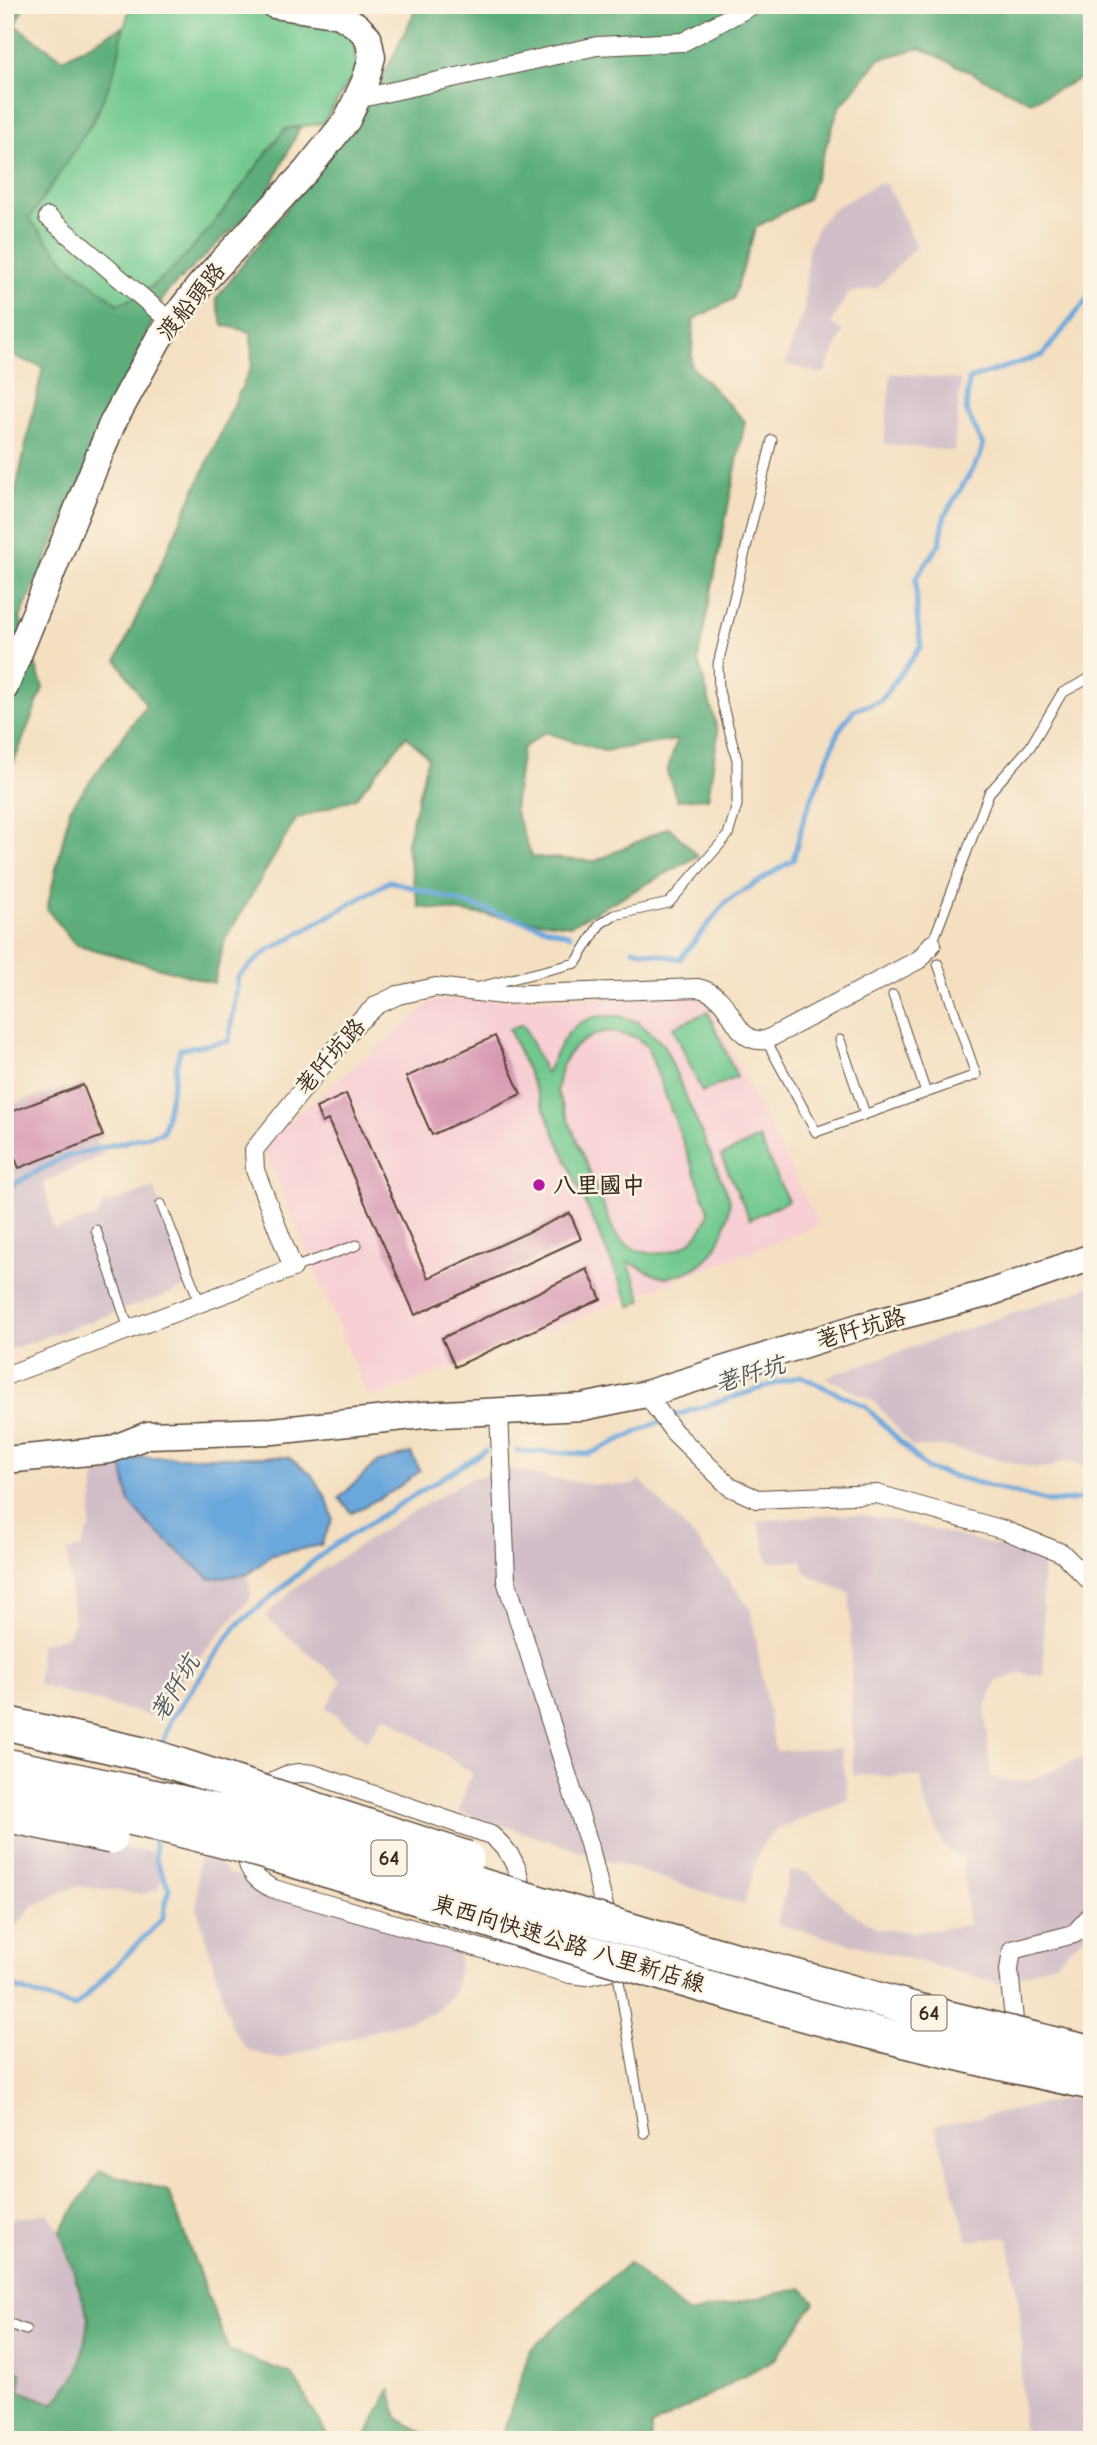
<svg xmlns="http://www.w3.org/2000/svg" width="1097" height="2445" font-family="'Comic Neue','LXGW WenKai TC',sans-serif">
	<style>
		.built { fill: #f7cfd4 }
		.industrial { fill: #d2bdc8 }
		.green { fill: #71c98f; stroke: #567a56; stroke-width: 2; fill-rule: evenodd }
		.forest { fill: #5cad7a; stroke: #4c6c4c; stroke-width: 2 }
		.water { fill: #6ba7dc; stroke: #53687d; stroke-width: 2 }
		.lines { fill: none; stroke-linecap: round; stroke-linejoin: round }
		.stream { stroke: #6ba7dc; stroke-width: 5 }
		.building { fill: #d89ab4 }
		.lane-casing { stroke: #574536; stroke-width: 11 }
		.street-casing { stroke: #574536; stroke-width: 20 }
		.secondary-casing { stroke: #574536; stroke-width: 29 }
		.lane { stroke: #fff; stroke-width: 9 }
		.street { stroke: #fff; stroke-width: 18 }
		.secondary { stroke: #fff; stroke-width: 26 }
		.highway-bridge-casing { stroke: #574536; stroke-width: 36; stroke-linecap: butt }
		.highway-bridge { stroke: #fff; stroke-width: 33 }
		.poi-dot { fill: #b5179e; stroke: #fcf5e5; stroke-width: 2.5 }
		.labels { text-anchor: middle; stroke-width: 5; stroke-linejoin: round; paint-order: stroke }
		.shield { fill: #fcf5e5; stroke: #75675a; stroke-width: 2 }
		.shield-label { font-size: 21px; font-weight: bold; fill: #3b2a1e }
		.street-label { font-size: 23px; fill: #3b2a1e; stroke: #fcf5e5 }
		.poi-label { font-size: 23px; font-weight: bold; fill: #3b2a1e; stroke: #fcf5e5; text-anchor: start }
		.water-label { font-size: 24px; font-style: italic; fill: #4c5660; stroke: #fcf5e5 }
	</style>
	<rect width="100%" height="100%" fill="#fcf5e5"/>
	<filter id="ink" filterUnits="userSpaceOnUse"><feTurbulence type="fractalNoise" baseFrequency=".0143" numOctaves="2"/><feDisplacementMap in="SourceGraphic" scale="14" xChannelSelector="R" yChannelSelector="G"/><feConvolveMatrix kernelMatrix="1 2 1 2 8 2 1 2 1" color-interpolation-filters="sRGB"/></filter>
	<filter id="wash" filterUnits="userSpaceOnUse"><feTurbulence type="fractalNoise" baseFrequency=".00686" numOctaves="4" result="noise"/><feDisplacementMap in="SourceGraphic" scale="28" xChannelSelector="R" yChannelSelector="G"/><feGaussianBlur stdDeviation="1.57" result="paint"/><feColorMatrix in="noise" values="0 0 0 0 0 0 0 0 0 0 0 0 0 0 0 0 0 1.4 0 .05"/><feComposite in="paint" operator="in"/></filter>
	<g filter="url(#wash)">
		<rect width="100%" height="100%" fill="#f4dfc1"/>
		<path class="built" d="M 703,996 L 819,1225 L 369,1399 L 262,1144 L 434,1000 Z"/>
		<path class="industrial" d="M 878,183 L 887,185 L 917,246 L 877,288 L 848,293 L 831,323 L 843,332 L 824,374 L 785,364 L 804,309 L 808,250 L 818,226 L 832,210 Z
			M 891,373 L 961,380 L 954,451 L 884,444 Z
			M 65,1088 L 104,1154 L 44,1182 L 54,1230 L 98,1216 L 102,1205 L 154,1187 L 188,1287 L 5,1351 L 5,1227 L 12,1206 L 5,1173 L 5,1106 Z
			M 1092,1286 L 1090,1467 L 1063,1461 L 1050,1468 L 1035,1468 L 949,1447 L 912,1447 L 875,1402 L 826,1377 Z
			M 107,1463 L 122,1464 L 129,1501 L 149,1525 L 210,1579 L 248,1574 L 251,1597 L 150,1716 L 38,1685 L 40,1644 L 68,1635 L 74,1622 L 67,1552 L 82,1547 L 90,1527 L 95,1476 Z
			M 508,1469 L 548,1478 L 598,1485 L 632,1485 L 640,1480 L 695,1538 L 750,1607 L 775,1751 L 841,1748 L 849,1799 L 776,1830 L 765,1841 L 755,1863 L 744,1905 L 458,1811 L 472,1773 L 385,1715 L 367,1741 L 326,1707 L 342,1681 L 265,1617 L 296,1587 L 397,1521 L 469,1479 Z
			M 829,1515 L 861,1515 L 898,1521 L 1042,1557 L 1044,1676 L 1021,1673 L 997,1681 L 985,1708 L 991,1775 L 1005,1781 L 1030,1780 L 1092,1754 L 1092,1928 L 1057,1961 L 1002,1984 L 777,1924 L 790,1871 L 807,1872 L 850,1912 L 878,1929 L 914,1932 L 969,1925 L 962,1859 L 945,1848 L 925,1803 L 921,1777 L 853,1775 L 850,1593 L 805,1573 L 802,1560 L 769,1563 L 758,1521 Z
			M 5,1828 L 151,1852 L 158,1860 L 161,1881 L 157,1890 L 142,1894 L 79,1886 L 61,1893 L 34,1905 L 14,1928 L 5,1944 Z
			M 208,1851 L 229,1874 L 453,1935 L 460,1952 L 455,1992 L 432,2014 L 278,2059 L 246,2049 L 232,2028 L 197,1909 L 198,1863 L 202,1852 Z
			M 1078,2097 L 1092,2111 L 1092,2440 L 1023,2440 L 1020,2312 L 1008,2237 L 968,2241 L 935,2126 Z
			M 48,2213 L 60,2231 L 89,2318 L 79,2371 L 54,2404 L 20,2391 L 21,2372 L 5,2366 L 5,2220 Z"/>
		<path class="green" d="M 131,5 L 274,5 L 342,24 L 354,41 L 357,69 L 323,123 L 285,129 C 246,178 178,287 118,304 L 69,266 L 28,219 L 97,116 Z
			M 708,1012 L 737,1077 L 702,1092 L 673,1027 Z
			M 599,1016 L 620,1016 L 638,1022 L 664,1045 L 730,1200 C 727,1232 714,1265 680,1274 C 675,1275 669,1278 664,1277 C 652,1275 639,1266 628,1262 L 642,1300 L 631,1307 L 509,1029 L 523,1024 L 546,1074 C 559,1047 566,1022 599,1016 ZM 606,1031 L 635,1037 L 647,1046 L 709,1211 C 701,1245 665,1263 632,1248 C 626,1246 620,1238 615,1234 L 557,1092 C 559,1058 573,1041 606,1031 Z
			M 759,1138 L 788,1201 L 750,1219 L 721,1156 Z"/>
		<path class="forest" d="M 5,5 L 24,5 L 16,26 L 63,59 L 122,27 C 121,94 64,165 29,219 L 69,266 L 118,304 C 177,288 246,178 285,129 L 300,127 L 266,197 L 165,294 L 20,618 L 43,688 L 5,785 L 5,540 L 43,367 L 5,353 Z
			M 418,5 L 1092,5 L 1092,84 L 1079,79 L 1031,102 L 921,48 L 879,59 L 839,108 L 808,199 L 756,227 L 733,299 L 694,319 L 691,366 L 745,421 L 698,659 L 718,733 L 708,798 L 677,800 L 667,772 L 677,740 L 604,751 L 545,732 L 522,749 L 514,809 L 532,857 L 596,861 L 669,827 L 698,856 L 571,925 L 419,907 L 406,846 L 428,757 L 406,736 L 356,798 L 296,819 L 224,942 L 214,983 L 75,944 L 47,909 L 70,809 L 146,705 L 117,660 L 252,365 L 251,332 L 223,325 L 216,299 L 373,97 Z
			M 100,2171 L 168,2191 L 229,2351 L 292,2374 L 330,2440 L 5,2440 L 5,2366 L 21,2372 L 20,2391 L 54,2404 L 79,2371 L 89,2318 L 60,2231 Z
			M 628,2263 L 688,2314 L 802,2288 L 815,2302 L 776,2358 L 651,2427 L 651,2440 L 501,2440 L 530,2350 Z
			M 390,2389 L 398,2418 L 434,2440 L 364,2440 Z"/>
		<path class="water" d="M 411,1453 L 420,1471 L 393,1491 L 352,1513 L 339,1498 L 376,1463 Z
			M 141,1457 L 288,1457 L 311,1474 L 327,1499 L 333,1519 L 321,1545 L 272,1555 L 248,1574 L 210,1579 L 149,1525 L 129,1501 L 122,1464 Z"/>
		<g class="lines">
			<path class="stream" d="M 633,949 L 680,959 L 727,901 L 793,860 L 804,818 L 839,730 L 854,710 L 880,701 L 921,646 L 917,618 L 916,578 L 940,543 L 945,515 L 980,457 L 983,445 L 966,410 L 969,379 L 1043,355 L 1092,293
				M 5,1189 L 62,1158 L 163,1132 L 180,1049 L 229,1041 L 238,977 L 263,954 L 390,881 L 570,935
				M 517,1451 L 589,1454 L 670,1417 L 800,1376 L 865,1406 L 927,1469 L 1049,1502 L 1092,1498
				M 162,1747 L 171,1719 L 236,1626 L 328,1549 L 485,1451
				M 5,1985 L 75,2007 L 163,1918 L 169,1888 L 156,1861 L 154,1835"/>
		</g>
		<g id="blocks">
			<path class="building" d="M 495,1036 L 521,1094 L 432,1135 L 406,1077 Z
				M 83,1085 L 103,1136 L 19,1168 L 5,1132 L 5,1114 Z
				M 346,1094 L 428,1278 L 570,1213 L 581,1239 L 415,1315 L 328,1120 L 322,1123 L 316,1108 Z
				M 587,1269 L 601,1299 L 455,1367 L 442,1338 Z"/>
		</g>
	</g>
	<g filter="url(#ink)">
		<use href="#blocks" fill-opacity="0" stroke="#574536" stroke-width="2"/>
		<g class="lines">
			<g class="lane-casing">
				<path id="lane" d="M 932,944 L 989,793 L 1030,747 L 1062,693 L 1092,677
					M 479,987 L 576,963 L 600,924 L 614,915 L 669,903 L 728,835 L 737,805 L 737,760 L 719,691 L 718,664 L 772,440
					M 893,995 L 926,1093
					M 766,1040 L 816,1132 L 976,1075 L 938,964
					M 840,1040 L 865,1114
					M 161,1204 L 200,1303
					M 96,1230 L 129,1329
					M 293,1268 L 357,1245
					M 1074,1934 L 1092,1936
					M 617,1969 L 644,2133
					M 5,2322 L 26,2330"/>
			</g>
			<g class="street-casing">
				<path id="street" d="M 357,99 L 597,46 L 683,42 L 753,5
					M 48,217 L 171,322
					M 5,1376 L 293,1268 L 255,1170 L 254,1150 L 354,1026 L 377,1005 L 398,995 L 436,987 L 502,995 L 698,988 C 737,996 730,1045 766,1040 L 920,959 L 932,944
					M 646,1394 L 674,1432 L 730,1487 L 757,1499 L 877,1494 L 1004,1530 L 1062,1553 L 1092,1583
					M 499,1410 L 506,1580 L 589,1844 L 609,1927
					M 264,1797 C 271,1775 293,1771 313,1774 L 491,1835 C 537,1874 518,1905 502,1954
					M 247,1843 C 243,1866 254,1880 274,1889 L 570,1974 L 587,1976 L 617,1969 L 616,1964
					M 1016,2040 L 1009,1970 L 1012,1950 L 1074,1934 L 1092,1914"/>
			</g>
			<g class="secondary-casing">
				<path id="secondary" d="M 5,687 L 112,424 L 159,338 L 201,284 L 306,171 L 347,120 L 366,79 L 372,57 L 368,37 L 357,26 L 340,15 L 274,5
					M 5,1460 L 110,1450 L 148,1435 L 273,1431 L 423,1415 L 583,1407 L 646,1394 L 862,1326 L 986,1294 L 1092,1257"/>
			</g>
			<use href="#lane" class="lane"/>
			<use href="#street" class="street"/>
			<use href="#secondary" class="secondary"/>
			<g class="highway-bridge-casing">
				<path id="highway-bridge" d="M 5,1723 L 152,1756 L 467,1858
					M 5,1765 L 180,1802 L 350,1846 L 658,1938 L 921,2011 L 1092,2053
					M 5,1791 C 42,1797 79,1807 116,1815 C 280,1851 438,1906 599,1955 C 761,2004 926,2050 1092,2083
					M 5,1815 L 111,1837"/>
			</g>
			<use href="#highway-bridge" class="highway-bridge"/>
		</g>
	</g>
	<circle class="poi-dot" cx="539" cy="1185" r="7"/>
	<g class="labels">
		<g class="shield">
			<rect x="371.5" y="1840.5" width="35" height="35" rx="5"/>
			<rect x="911.5" y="1995.5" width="35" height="35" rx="5"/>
		</g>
		<g class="shield-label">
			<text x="389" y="1865">64</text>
			<text x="929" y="2020">64</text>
		</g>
		<g class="street-label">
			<text transform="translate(191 301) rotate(-51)" y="8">渡船頭路</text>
			<text transform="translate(330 1056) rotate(-49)" y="8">荖阡坑路</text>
			<text transform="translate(861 1328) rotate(-16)" y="8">荖阡坑路</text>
			<text transform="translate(569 1943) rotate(17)" y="8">東西向快速公路 八里新店線</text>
		</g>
		<g class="poi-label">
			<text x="553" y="1193">八里國中</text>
		</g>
		<g class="water-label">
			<text transform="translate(750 1374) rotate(-17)" y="8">荖阡坑</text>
			<text transform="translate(175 1688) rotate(-59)" y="8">荖阡坑</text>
		</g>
	</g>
	<rect width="1097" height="2445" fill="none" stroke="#fcf5e5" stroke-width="28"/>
</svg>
